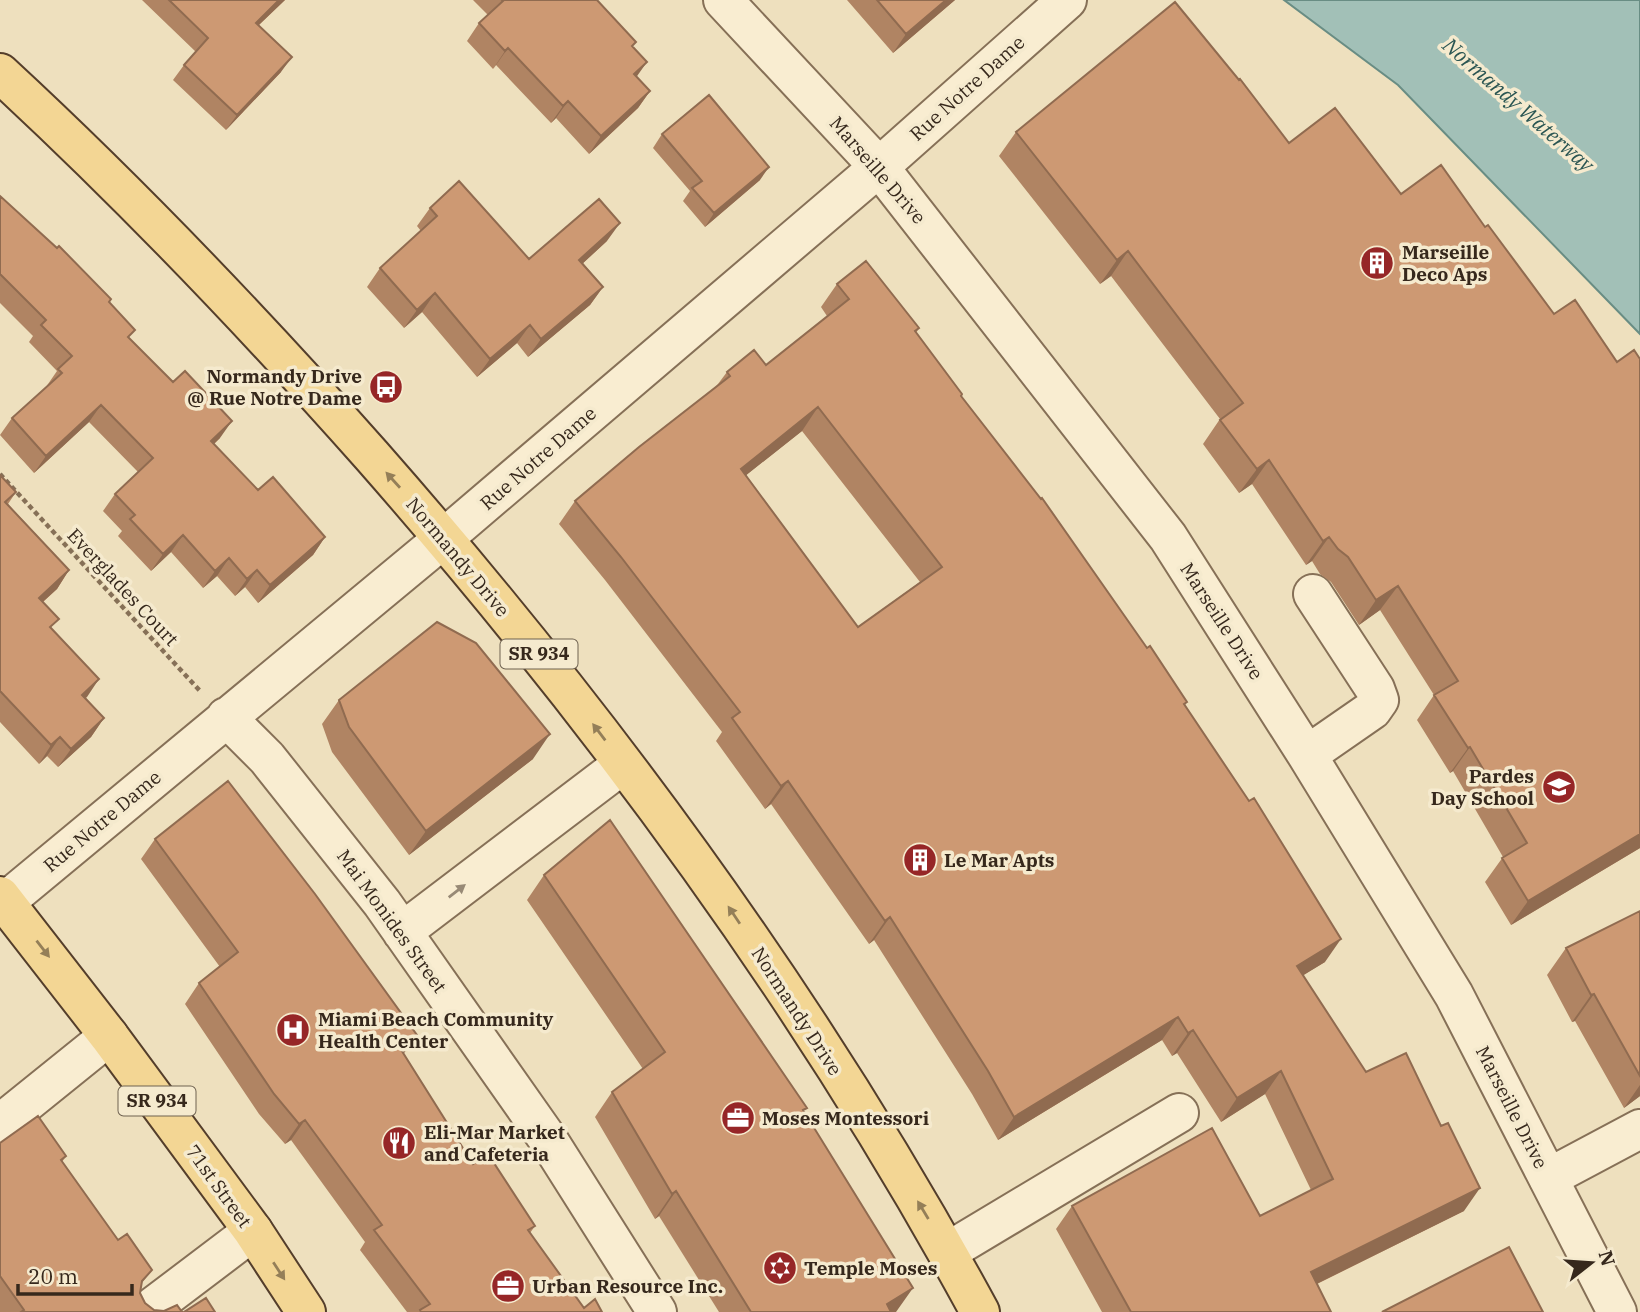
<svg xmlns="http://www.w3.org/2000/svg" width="1640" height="1312" font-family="'IBM Plex Serif',serif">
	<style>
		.water { fill: #a2c0b7; stroke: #698d84; stroke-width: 2 }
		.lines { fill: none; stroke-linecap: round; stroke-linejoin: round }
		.minor-casing { stroke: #867057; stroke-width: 42 }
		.major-casing { stroke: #543e2b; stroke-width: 42 }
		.path { stroke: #867057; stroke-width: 4.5; stroke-dasharray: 5 3.5; stroke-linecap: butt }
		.minor { stroke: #f9edd1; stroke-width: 38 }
		.major { stroke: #f3d694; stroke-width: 38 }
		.wall { fill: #b08463; fill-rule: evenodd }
		.shaded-wall { fill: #906b50 }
		.building { fill: #cd9973; stroke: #906b50; stroke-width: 2; fill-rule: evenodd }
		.oneway { fill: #947f58 }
		.oneway2 { fill: #988a76 }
		.labels { text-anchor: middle; stroke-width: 7; stroke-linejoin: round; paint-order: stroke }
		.shield { fill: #f5eace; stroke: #6f6251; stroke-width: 2 }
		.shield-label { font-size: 18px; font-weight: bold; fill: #36281c }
		.street-label { font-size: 19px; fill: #36281c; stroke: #f5eace }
		.poi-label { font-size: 19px; font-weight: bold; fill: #36281c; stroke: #f5eace; text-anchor: start }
		.water-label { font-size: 21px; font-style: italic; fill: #2b5653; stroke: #f5eace }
	</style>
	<rect width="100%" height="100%" fill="#eee0be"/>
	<path class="water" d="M 1284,0 L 1640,0 L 1640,334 L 1398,85 Z"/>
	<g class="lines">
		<g class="minor-casing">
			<path id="minor" d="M 723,0 L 879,167 L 1168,537 L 1307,755 L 1454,995 L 1617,1312
				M 226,717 L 267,758 L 382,903 L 547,1138 L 657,1312
				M 1307,755 L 1372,710 L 1379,700 L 1375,689 L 1313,594
				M 0,906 L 444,538 L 879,167 L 1067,0
				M 402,932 L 623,764
				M 0,1124 L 109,1036
				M 1548,1178 L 1640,1129
				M 947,1252 L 1179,1113
				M 146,1312 L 253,1231"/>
		</g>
		<g class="major-casing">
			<path id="major" d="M 0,73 C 131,194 254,323 372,456 C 603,719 813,1004 980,1312
				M 0,896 L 109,1036 L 253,1231 L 306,1312"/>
		</g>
		<path class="path" d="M 0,474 L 201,692"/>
		<use href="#minor" class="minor"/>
		<use href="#major" class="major"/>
	</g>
	<path class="wall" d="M 142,0 L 285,0 L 259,25 L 281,72 L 226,130 L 173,80 L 184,65 L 196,52 Z
		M 473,0 L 597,0 L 633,47 L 637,77 L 650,91 L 638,108 L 589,154 L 556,118 L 551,123 L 496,65 L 493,69 L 467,41 L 479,23 L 488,15 Z
		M 847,0 L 955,0 L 893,53 Z
		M 1175,2 L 1640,848 L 1511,925 L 1485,882 L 1503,857 L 1453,771 L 1450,773 L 1417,720 L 1434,695 L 1380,610 L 1359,625 L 1331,582 L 1320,574 L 1312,561 L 1306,565 L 1252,484 L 1239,493 L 1203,444 L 1220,419 L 1111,276 L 1100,284 L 999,156 L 1016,132 Z
		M 662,134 L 760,180 L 705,227 L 683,201 L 690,191 L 653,148 Z
		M 0,196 L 111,299 L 109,302 L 129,338 L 220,438 L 214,444 L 258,490 L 325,537 L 313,555 L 258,603 L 245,587 L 235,596 L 217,576 L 203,588 L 171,552 L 151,571 L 118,536 L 122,531 L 103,511 L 115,494 L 138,472 L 89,422 L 34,473 L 0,435 L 12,418 L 46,387 L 57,371 L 29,342 L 33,336 L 0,303 Z
		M 430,208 L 529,259 L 607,241 L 583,263 L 603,287 L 590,305 L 528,357 L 517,343 L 477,377 L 422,312 L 404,328 L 367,287 L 380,268 L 421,231 L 417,226 Z
		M 837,284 L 919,328 L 916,333 L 962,394 L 961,396 L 1147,648 L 1187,702 L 1185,705 L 1325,962 L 1303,975 L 1366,1072 L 1464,1211 L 1317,1284 L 1331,1312 L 1102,1312 L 1056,1229 L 1072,1206 L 1260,1216 L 1311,1190 L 1265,1094 L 1221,1122 L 1177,1053 L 1172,1056 L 1162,1040 L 998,1140 L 972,1094 L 874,940 L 869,944 L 771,804 L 765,809 L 716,741 L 722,732 L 605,580 L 559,524 L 575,501 L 715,388 L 727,372 L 766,365 L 827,316 L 821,307 ZM 802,431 L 920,582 L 858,627 L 746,475 Z
		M 0,475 L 16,492 L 8,504 L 69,570 L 57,589 L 43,602 L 52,629 L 86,698 L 104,718 L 91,737 L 58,767 L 47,756 L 39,764 L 0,722 Z
		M 339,700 L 533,759 L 409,855 L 332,752 L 322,724 Z
		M 155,839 L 404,1054 L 473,1164 L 535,1226 L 530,1233 L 584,1308 L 602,1312 L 407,1312 L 360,1250 L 365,1242 L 291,1140 L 285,1144 L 259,1114 L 185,1004 L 199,983 L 220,967 L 141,859 Z
		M 544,875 L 804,1112 L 896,1312 L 719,1312 L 659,1216 L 655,1219 L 595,1117 L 612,1092 L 643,1069 L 527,900 Z
		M 1640,911 L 1640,1096 L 1624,1108 L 1575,1021 L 1572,1022 L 1547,975 L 1566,948 Z
		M 0,1143 L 66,1156 L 62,1162 L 118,1240 L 152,1270 L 141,1284 L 140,1293 L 145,1303 L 154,1310 L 182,1312 L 0,1312 Z"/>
	<path class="shaded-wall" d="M 279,0 L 285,0 L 245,38 L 256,23 Z
		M 946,0 L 955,0 L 893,53 L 906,34 Z
		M 508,48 L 496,65 L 493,69 L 505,51 Z
		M 292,57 L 281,72 L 226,130 L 237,115 Z
		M 647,62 L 635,79 L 634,74 Z
		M 650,91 L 638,108 L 589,154 L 601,136 Z
		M 568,101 L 556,118 L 551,123 L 563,106 Z
		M 769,167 L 760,180 L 705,227 L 714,213 Z
		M 620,223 L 607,241 L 567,278 L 579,260 Z
		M 1128,251 L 1111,276 L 1100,284 L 1117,260 Z
		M 603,287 L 590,305 L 528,357 L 541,339 Z
		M 435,293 L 422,312 L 404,328 L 417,310 Z
		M 530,325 L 517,343 L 477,377 L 490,359 Z
		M 101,405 L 89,422 L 34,473 L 46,456 Z
		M 818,407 L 802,431 L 725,492 L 741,469 Z
		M 232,421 L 220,438 L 199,458 L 211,441 Z
		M 1269,460 L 1252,484 L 1239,493 L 1257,469 Z
		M 183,535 L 171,552 L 151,571 L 163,554 Z
		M 325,537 L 313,555 L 258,603 L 270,585 Z
		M 1329,537 L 1312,561 L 1306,565 L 1323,541 Z
		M 229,558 L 217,576 L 203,588 L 215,571 Z
		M 69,570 L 57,589 L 27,616 L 39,598 Z
		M 257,570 L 245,587 L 235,596 L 247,579 Z
		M 1398,586 L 1380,610 L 1359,625 L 1376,600 Z
		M 99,679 L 87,697 L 69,713 L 82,695 Z
		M 104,718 L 91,737 L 58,767 L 71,749 Z
		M 550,734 L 533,759 L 409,855 L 426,831 Z
		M 60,737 L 47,756 L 39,764 L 51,745 Z
		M 1470,747 L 1453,771 L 1450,773 L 1468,748 Z
		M 788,781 L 771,804 L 765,809 L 781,786 Z
		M 1640,834 L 1640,848 L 1511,925 L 1528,901 Z
		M 890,917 L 874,940 L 869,944 L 885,921 Z
		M 1341,939 L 1325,962 L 1281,989 L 1297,966 Z
		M 1594,994 L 1575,1021 L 1572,1022 L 1591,995 Z
		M 1178,1017 L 1162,1040 L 998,1140 L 1014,1117 Z
		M 1193,1030 L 1177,1053 L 1172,1056 L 1188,1033 Z
		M 417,1035 L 402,1056 L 400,1048 Z
		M 1281,1071 L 1265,1094 L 1221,1122 L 1237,1098 Z
		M 1640,1085 L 1640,1096 L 1624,1108 Z
		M 305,1120 L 291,1140 L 285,1144 L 299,1124 Z
		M 1480,1188 L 1464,1211 L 1294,1295 L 1311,1272 Z
		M 676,1191 L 659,1216 L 655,1219 L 672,1194 Z
		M 913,1288 L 896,1312 L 882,1312 L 887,1304 Z"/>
	<path class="building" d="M 169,0 L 279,0 L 256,23 L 292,57 L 237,115 L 184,65 L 208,38 Z
		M 502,0 L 597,0 L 636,42 L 632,46 L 647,62 L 634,74 L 650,91 L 601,136 L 568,101 L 563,106 L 508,48 L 505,51 L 479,23 L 503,1 Z
		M 877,0 L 946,0 L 906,34 Z
		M 1175,2 L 1239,80 L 1240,79 L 1289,143 L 1335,108 L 1401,194 L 1441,165 L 1485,227 L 1488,225 L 1554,314 L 1575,300 L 1617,362 L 1634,350 L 1640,359 L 1640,834 L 1528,901 L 1502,858 L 1527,843 L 1470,747 L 1468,748 L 1434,695 L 1458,681 L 1398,586 L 1376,600 L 1348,557 L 1338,549 L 1329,537 L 1323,541 L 1269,460 L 1257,469 L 1220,420 L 1243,403 L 1128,251 L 1117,260 L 1016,132 Z
		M 709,95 L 769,167 L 714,213 L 692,188 L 702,181 L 662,134 Z
		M 459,181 L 529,259 L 599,199 L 620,223 L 579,260 L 603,287 L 541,339 L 530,325 L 490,359 L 435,293 L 417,310 L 380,268 L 437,216 L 430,208 Z
		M 0,196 L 57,248 L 59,246 L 111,299 L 109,302 L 135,330 L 128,337 L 173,382 L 185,371 L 232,421 L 211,441 L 258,490 L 273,477 L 325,537 L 270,585 L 257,570 L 247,579 L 229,558 L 215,571 L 183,535 L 163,554 L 130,519 L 135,515 L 115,494 L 153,458 L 101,405 L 46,456 L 12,418 L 62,373 L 58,369 L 72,356 L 41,325 L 46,320 L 0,274 Z
		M 866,261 L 919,328 L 915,331 L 962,394 L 961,396 L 1041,499 L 1042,498 L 1147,648 L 1150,646 L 1187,702 L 1184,704 L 1249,801 L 1254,798 L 1341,939 L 1297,966 L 1366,1072 L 1406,1053 L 1441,1126 L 1448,1123 L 1480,1188 L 1311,1272 L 1331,1312 L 1131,1312 L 1072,1206 L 1212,1128 L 1260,1216 L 1333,1179 L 1281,1071 L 1237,1098 L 1193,1030 L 1188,1033 L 1178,1017 L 1014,1117 L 988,1071 L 890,917 L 885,921 L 788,781 L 781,786 L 732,718 L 740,712 L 621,557 L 575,501 L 639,447 L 730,376 L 727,372 L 754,350 L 766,365 L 849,299 L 837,284 ZM 818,407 L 942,567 L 858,627 L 741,469 Z
		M 0,475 L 16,492 L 5,502 L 69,570 L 39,598 L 59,619 L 50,627 L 99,679 L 82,695 L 104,718 L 71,749 L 60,737 L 51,745 L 0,691 Z
		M 437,622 L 476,643 L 550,734 L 426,831 L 349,727 L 339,700 Z
		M 228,781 L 315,894 L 417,1035 L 400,1048 L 473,1164 L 488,1154 L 535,1226 L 528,1230 L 584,1308 L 595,1299 L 602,1312 L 421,1312 L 420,1310 L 430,1304 L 374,1230 L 382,1225 L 305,1120 L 299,1124 L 274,1094 L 199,983 L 238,952 L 155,839 Z
		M 610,820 L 807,1108 L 803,1110 L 913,1288 L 887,1304 L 891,1312 L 751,1312 L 676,1191 L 672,1194 L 612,1092 L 665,1052 L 544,875 Z
		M 1640,911 L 1640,1076 L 1594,994 L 1591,995 L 1566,948 Z
		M 38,1116 L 66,1156 L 61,1160 L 118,1240 L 127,1234 L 152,1270 L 142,1281 L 140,1293 L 145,1303 L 154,1310 L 164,1311 L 177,1305 L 182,1312 L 21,1312 L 24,1310 L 0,1276 L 0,1143 Z
		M 1509,1247 L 1543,1312 L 1382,1312 Z
		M 206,1298 L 215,1312 L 184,1312 Z"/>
	<defs><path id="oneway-solid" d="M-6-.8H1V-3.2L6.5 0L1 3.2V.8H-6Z" transform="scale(1.75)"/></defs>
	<g class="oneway">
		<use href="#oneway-solid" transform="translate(393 480) rotate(-132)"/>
		<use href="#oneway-solid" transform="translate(599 732) rotate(-127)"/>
		<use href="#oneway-solid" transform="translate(734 915) rotate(-124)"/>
		<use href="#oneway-solid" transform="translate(43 949) rotate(52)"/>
		<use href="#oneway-solid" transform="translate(923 1210) rotate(-121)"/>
		<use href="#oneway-solid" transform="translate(279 1271) rotate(57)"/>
	</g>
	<use class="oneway2" href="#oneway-solid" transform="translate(457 891) rotate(-38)"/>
	<defs>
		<g id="building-disc" transform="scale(1.75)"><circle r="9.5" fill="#962627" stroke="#f5eace"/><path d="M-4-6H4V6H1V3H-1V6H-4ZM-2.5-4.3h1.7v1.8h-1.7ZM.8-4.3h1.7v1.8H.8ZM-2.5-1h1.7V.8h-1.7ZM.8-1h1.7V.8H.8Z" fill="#fff"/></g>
		<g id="bus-disc" transform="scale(1.75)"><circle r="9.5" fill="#962627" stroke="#f5eace"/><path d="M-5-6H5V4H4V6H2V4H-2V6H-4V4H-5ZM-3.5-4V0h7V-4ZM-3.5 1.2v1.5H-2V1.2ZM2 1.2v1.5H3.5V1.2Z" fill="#fff"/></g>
		<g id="school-disc" transform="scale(1.75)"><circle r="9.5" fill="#962627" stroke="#f5eace"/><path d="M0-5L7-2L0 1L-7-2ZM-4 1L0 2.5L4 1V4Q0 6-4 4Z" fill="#fff"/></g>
		<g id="hospital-disc" transform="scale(1.75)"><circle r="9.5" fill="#962627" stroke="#f5eace"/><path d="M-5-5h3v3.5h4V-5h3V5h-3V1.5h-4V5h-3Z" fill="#fff"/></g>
		<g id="office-disc" transform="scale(1.75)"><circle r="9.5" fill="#962627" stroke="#f5eace"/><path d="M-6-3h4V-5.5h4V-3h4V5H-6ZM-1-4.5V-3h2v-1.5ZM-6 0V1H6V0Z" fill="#fff"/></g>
		<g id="restaurant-disc" transform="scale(1.75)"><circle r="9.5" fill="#962627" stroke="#f5eace"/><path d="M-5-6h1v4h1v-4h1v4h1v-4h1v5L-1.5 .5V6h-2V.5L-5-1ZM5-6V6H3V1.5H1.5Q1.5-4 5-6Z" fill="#fff"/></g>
		<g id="synagogue-disc" transform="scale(1.75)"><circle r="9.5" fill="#962627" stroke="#f5eace"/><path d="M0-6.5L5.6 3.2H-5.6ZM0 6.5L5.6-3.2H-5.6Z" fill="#fff"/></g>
	</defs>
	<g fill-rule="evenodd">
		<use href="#building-disc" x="1377" y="263"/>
		<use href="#bus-disc" x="386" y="387"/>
		<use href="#school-disc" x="1559" y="787"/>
		<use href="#building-disc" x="920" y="860"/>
		<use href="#hospital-disc" x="293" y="1030"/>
		<use href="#office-disc" x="738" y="1118"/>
		<use href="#restaurant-disc" x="399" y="1143"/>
		<use href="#synagogue-disc" x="780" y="1268"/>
		<use href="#office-disc" x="508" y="1286"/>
	</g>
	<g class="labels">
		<g class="shield">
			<rect x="500.5" y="639.5" width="77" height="29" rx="5"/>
			<rect x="118.5" y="1086.5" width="77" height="29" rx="5"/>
		</g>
		<g class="shield-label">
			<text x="539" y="660">SR 934</text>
			<text x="157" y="1107">SR 934</text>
		</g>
		<g class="street-label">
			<text transform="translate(967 88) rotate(-42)" y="7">Rue Notre Dame</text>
			<text transform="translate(878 170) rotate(49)" y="7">Marseille Drive</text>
			<text transform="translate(538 458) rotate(-41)" y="7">Rue Notre Dame</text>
			<text transform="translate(458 557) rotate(50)" y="7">Normandy Drive</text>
			<text transform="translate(123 587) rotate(47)" y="7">Everglades Court</text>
			<text transform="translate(1222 621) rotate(57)" y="7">Marseille Drive</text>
			<text transform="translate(102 821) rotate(-40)" y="7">Rue Notre Dame</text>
			<text transform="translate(392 921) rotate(54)" y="7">Mai Monides Street</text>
			<text transform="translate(797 1011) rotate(57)" y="7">Normandy Drive</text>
			<text transform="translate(1512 1107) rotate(63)" y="7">Marseille Drive</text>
			<text transform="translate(219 1186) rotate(54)" y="7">71st Street</text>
		</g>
		<g class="poi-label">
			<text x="1402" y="259">Marseille<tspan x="1402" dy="22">Deco Aps</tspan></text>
			<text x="362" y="383" text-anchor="end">Normandy Drive<tspan x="362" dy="22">@ Rue Notre Dame</tspan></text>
			<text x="1534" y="783" text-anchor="end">Pardes<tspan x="1534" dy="22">Day School</tspan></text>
			<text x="944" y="867">Le Mar Apts</text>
			<text x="318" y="1026">Miami Beach Community<tspan x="318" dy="22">Health Center</tspan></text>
			<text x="762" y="1125">Moses Montessori</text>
			<text x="424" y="1139">Eli-Mar Market<tspan x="424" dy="22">and Cafeteria</tspan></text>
			<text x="804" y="1275">Temple Moses</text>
			<text x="532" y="1293">Urban Resource Inc.</text>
		</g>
		<g class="water-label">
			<text transform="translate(1518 105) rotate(41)" y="7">Normandy Waterway</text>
		</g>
	</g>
	<g transform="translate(1591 1263) rotate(73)" stroke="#f5eace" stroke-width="5" paint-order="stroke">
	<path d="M0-5L12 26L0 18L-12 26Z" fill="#36281c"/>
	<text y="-10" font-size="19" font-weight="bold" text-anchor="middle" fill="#36281c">N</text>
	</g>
	<path d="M18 1284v10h114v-10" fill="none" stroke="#36281c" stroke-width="3.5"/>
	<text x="28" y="1284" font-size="21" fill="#36281c" stroke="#f5eace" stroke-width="5" paint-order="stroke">20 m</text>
</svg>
